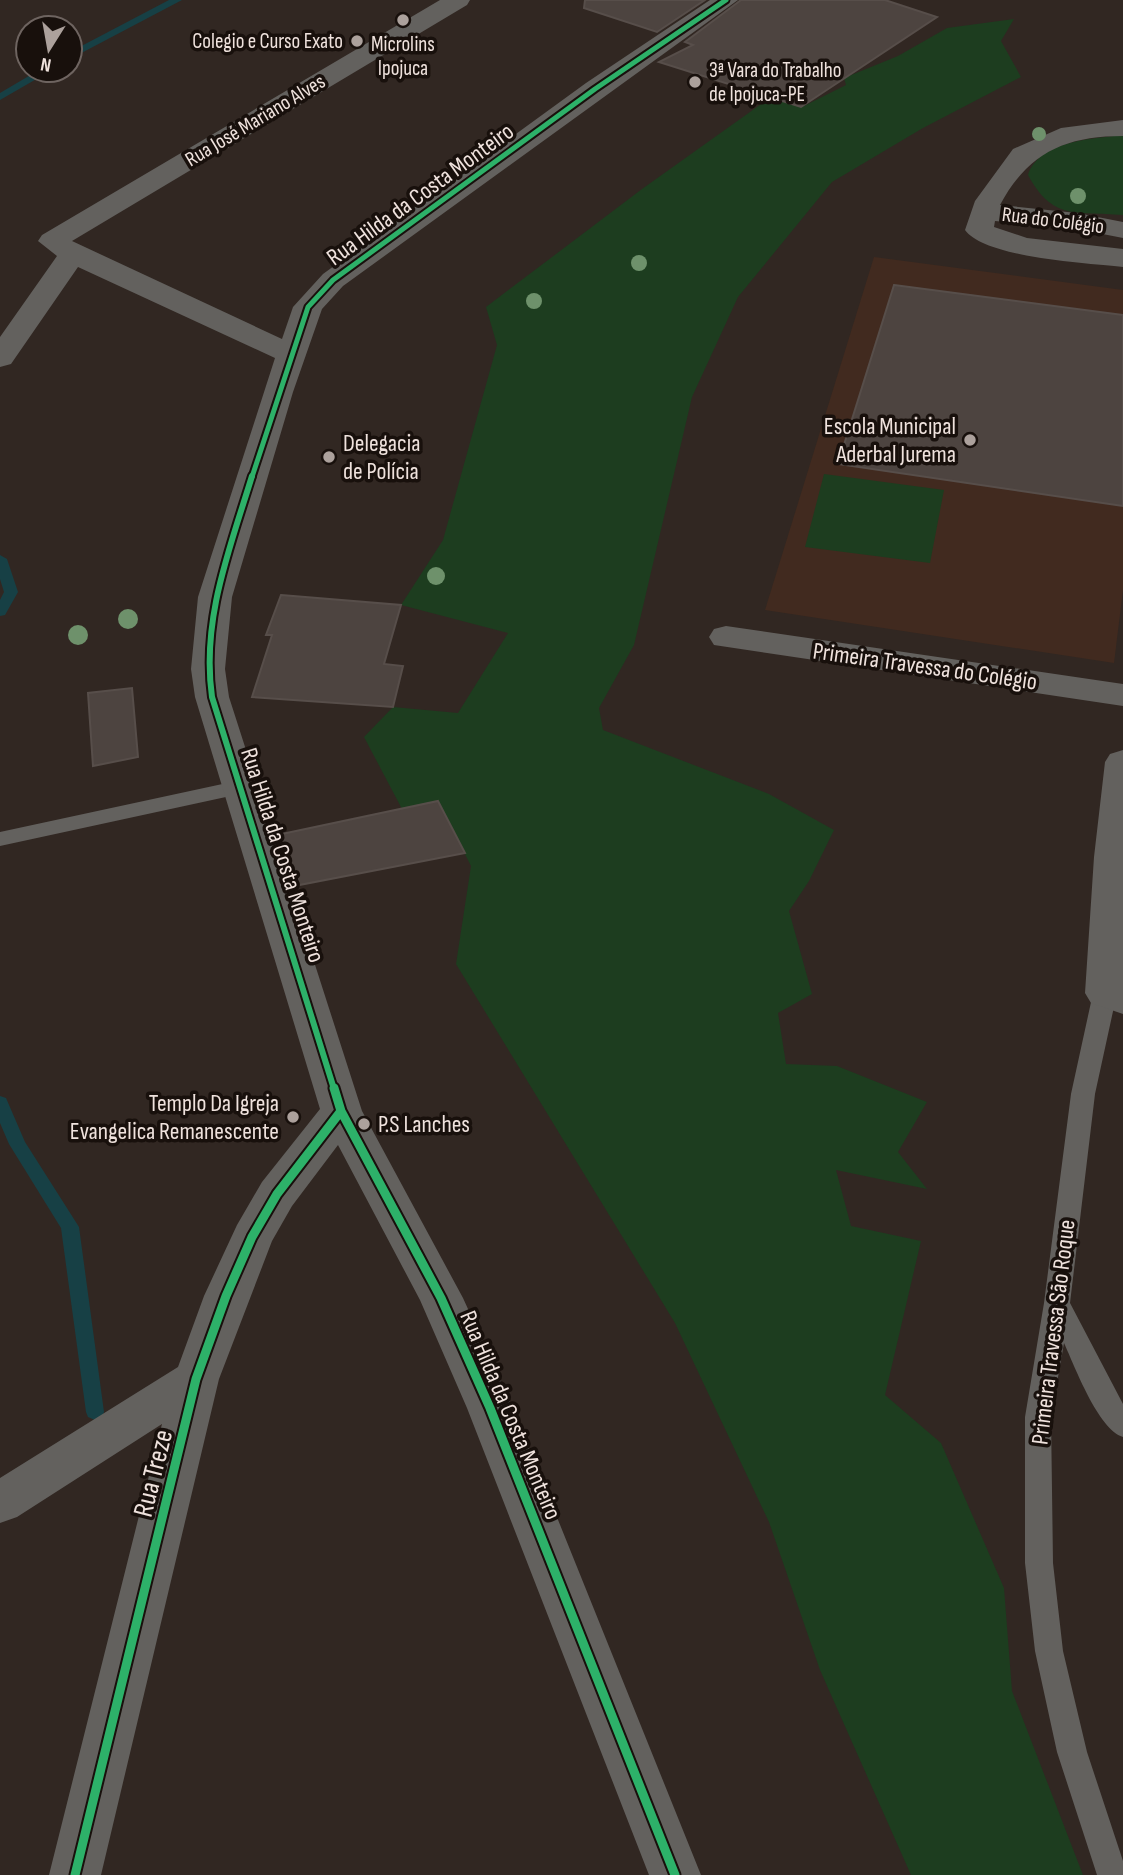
<svg xmlns="http://www.w3.org/2000/svg" width="1123" height="1875" font-family="'Sofia Sans Condensed',sans-serif">
	<style>
		.built { fill: #412a1f }
		.green { fill: #1d3d1f }
		.lines { fill: none; stroke-linecap: round; stroke-linejoin: round }
		.stream { fill: #174045; fill-rule: evenodd }
		.building { fill: #4d4440; stroke: #574e4a; stroke-width: 2 }
		.lane { fill: #63615e; fill-rule: evenodd }
		.street { fill: #63615e; fill-rule: evenodd }
		.cycleway-far2-casing { stroke: #18100c; stroke-width: 9 }
		.cycleway-far1-casing { stroke: #18100c; stroke-width: 10 }
		.cycleway-casing { stroke: #18100c; stroke-width: 13 }
		.cycleway-far2 { stroke: #2db169; stroke-width: 5 }
		.cycleway-far1 { stroke: #2db169; stroke-width: 6 }
		.cycleway { stroke: #2db169; stroke-width: 9 }
		.tree { fill: #6e916b }
		.poi-dot { fill: #aca19c; stroke: #18100c; stroke-width: 2.5 }
		.labels { text-anchor: middle; stroke-width: 7; stroke-linejoin: round; paint-order: stroke }
		.far-poi-label { font-size: 21px; fill: #efe2dd; stroke: #18100c; text-anchor: end }
		.far-street-label { font-size: 21px; fill: #efe2dd; stroke: #18100c }
		.street-label { font-size: 24px; fill: #efe2dd; stroke: #18100c }
		.poi-label { font-size: 24px; fill: #efe2dd; stroke: #18100c; text-anchor: end }
		.near-street-label { font-size: 28px; fill: #efe2dd; stroke: #18100c }
	</style>
	<rect width="100%" height="100%" fill="#312722"/>
	<path class="built" d="M 874,257 L 1123,290 L 1123,590 L 1114,663 L 765,610 Z"/>
	<path class="green" d="M 1014,19 L 1001,41 L 1021,77 L 923,128 L 832,182 L 738,297 L 692,397 L 634,645 L 599,708 L 603,730 L 769,794 L 834,830 L 809,881 L 789,911 L 812,994 L 778,1013 L 786,1064 L 837,1066 L 927,1102 L 898,1152 L 927,1189 L 836,1170 L 851,1226 L 921,1241 L 885,1395 L 941,1443 L 1004,1588 L 1012,1691 L 1083,1875 L 911,1875 L 820,1670 L 769,1522 L 675,1323 L 456,964 L 471,866 L 438,801 L 402,809 L 364,737 L 393,707 L 458,713 L 508,633 L 401,605 L 443,540 L 497,345 L 486,307 L 642,189 L 771,97 L 802,107 L 846,85 L 844,78 L 898,56 L 947,28 Z
		M 1123,135 L 1123,215 C 1075,211 1053,221 1028,175 C 1040,140 1092,139 1123,135 Z
		M 824,474 L 944,490 L 930,563 L 805,547 Z"/>
	<g class="lines">
		<path class="stream" d="M 169,0 L 182,0 L 70,59 L 70,52 Z
			M 39,70 L 52,70 L 0,100 L 0,93 Z
			M 0,555 L 7,559 L 18,592 L 5,615 L 0,616 L 0,600 L 4,592 L 0,579 Z
			M 0,1096 L 6,1098 L 25,1142 L 79,1227 L 104,1412 L 102,1417 L 95,1420 L 88,1417 L 86,1412 L 61,1228 L 9,1144 L 0,1123 Z"/>
	</g>
	<path class="building" d="M 585,0 L 705,0 L 657,32 L 584,8 Z
		M 741,0 L 885,0 L 937,17 L 801,107 L 659,62 L 693,45 L 685,42 Z
		M 894,285 L 1123,315 L 1123,506 L 838,464 Z
		M 281,595 L 401,605 L 384,664 L 403,666 L 393,707 L 252,697 L 272,635 L 266,635 Z
		M 132,688 L 138,757 L 93,766 L 88,693 Z
		M 438,801 L 465,853 L 294,886 L 277,835 Z"/>
	<g class="lines">
		<path class="lane" d="M 241,780 L 249,782 L 252,787 L 249,792 L 0,846 L 0,832 Z
			M 1105,985 L 1113,987 L 1117,993 L 1095,1094 L 1070,1303 L 1123,1404 L 1123,1437 C 1098,1429 1075,1367 1064,1343 L 1051,1417 L 1053,1563 L 1063,1651 L 1087,1752 L 1123,1861 L 1123,1875 L 1097,1875 L 1057,1752 L 1035,1651 L 1025,1563 L 1025,1417 L 1044,1303 L 1071,1094 L 1093,993 L 1097,987 Z"/>
		<path class="street" d="M 440,0 L 470,0 L 467,5 L 72,241 L 282,339 L 293,307 L 323,274 L 586,83 L 710,0 L 738,0 L 343,286 L 322,309 L 293,392 L 232,597 L 225,669 L 229,697 L 362,1111 L 463,1298 L 513,1408 L 701,1875 L 649,1875 L 467,1408 L 420,1300 L 338,1145 L 292,1206 L 272,1241 L 219,1379 L 101,1875 L 49,1875 L 162,1424 L 17,1517 L 0,1523 L 0,1478 L 178,1367 L 204,1296 L 237,1225 L 262,1182 L 320,1109 L 195,697 L 191,669 L 198,597 L 275,358 L 78,267 L 11,364 L 0,367 L 0,337 L 57,256 L 38,241 L 42,235 Z
			M 1123,120 L 1123,136 C 1065,136 1028,153 1000,205 L 1077,213 L 1123,222 L 1123,238 L 1077,229 L 995,221 L 994,227 L 1027,238 L 1123,249 L 1123,267 C 1088,263 985,258 965,230 L 975,201 L 1013,149 L 1061,128 Z
			M 726,626 L 1123,684 L 1123,706 L 714,645 L 709,637 L 714,629 Z
			M 1123,750 L 1123,1014 L 1091,1003 L 1085,993 L 1094,857 L 1105,762 L 1110,754 Z"/>
		<g class="cycleway-far2-casing">
			<path id="cycleway-far2" d="M 252,477 L 308,307 L 333,280 L 595,89 L 726,0"/>
		</g>
		<g class="cycleway-far1-casing">
			<path id="cycleway-far1" d="M 252,476 C 230,548 201,620 212,697 L 334,1089"/>
		</g>
		<g class="cycleway-casing">
			<path id="cycleway" d="M 334,1088 L 341,1111 L 441,1298 L 490,1408 L 675,1875
				M 75,1875 L 196,1379 L 226,1296 L 252,1237 L 277,1194 L 341,1111"/>
		</g>
		<use href="#cycleway-far2" class="cycleway-far2"/>
		<use href="#cycleway-far1" class="cycleway-far1"/>
		<use href="#cycleway" class="cycleway"/>
	</g>
	<g class="tree">
		<circle cx="1039" cy="134" r="7"/>
		<circle cx="1078" cy="196" r="8"/>
		<circle cx="639" cy="263" r="8"/>
		<circle cx="534" cy="301" r="8"/>
		<circle cx="436" cy="576" r="9"/>
		<circle cx="128" cy="619" r="10"/>
		<circle cx="78" cy="635" r="10"/>
	</g>
	<g class="poi-dot">
		<circle cx="403" cy="20" r="7"/>
		<circle cx="357" cy="41" r="7"/>
		<circle cx="695" cy="82" r="7"/>
		<circle cx="970" cy="440" r="7"/>
		<circle cx="329" cy="457" r="7"/>
		<circle cx="293" cy="1117" r="7"/>
		<circle cx="364" cy="1124" r="7"/>
	</g>
	<g class="labels">
		<g class="far-poi-label">
			<text x="343" y="48">Colegio e Curso Exato</text>
			<text x="403" y="51" text-anchor="middle">Microlins<tspan x="403" dy="24">Ipojuca</tspan></text>
			<text x="709" y="77" text-anchor="start">3ª Vara do Trabalho<tspan x="709" dy="24">de Ipojuca-PE</tspan></text>
		</g>
		<g class="far-street-label">
			<text transform="translate(255 120) rotate(-31)" y="7">Rua José Mariano Alves</text>
			<text transform="translate(1053 220) rotate(7)" y="7">Rua do Colégio</text>
		</g>
		<g class="street-label">
			<text transform="translate(420 194) rotate(-36)" y="8">Rua Hilda da Costa Monteiro</text>
			<text transform="translate(925 666) rotate(8)" y="8">Primeira Travessa do Colégio</text>
			<text transform="translate(283 855) rotate(72)" y="8">Rua Hilda da Costa Monteiro</text>
			<text transform="translate(1053 1332) rotate(-83)" y="8">Primeira Travessa São Roque</text>
			<text transform="translate(511 1415) rotate(67)" y="8">Rua Hilda da Costa Monteiro</text>
		</g>
		<g class="poi-label">
			<text x="956" y="434">Escola Municipal<tspan x="956" dy="28">Aderbal Jurema</tspan></text>
			<text x="343" y="451" text-anchor="start">Delegacia<tspan x="343" dy="28">de Polícia</tspan></text>
			<text x="279" y="1111">Templo Da Igreja<tspan x="279" dy="28">Evangelica Remanescente</tspan></text>
			<text x="378" y="1132" text-anchor="start">P.S Lanches</text>
		</g>
		<g class="near-street-label">
			<text transform="translate(152 1473) rotate(-76)" y="10">Rua Treze</text>
		</g>
	</g>
	<g transform="translate(49 49) rotate(191)"><circle r="33" fill="#18100c" stroke="#6e6460" stroke-width="2"/>
	<path d="M0-5L12 26L0 18L-12 26Z" fill="#aca19c"/>
	<text y="-10" font-size="19" font-weight="bold" text-anchor="middle" fill="#efe2dd">N</text>
	</g>
</svg>
